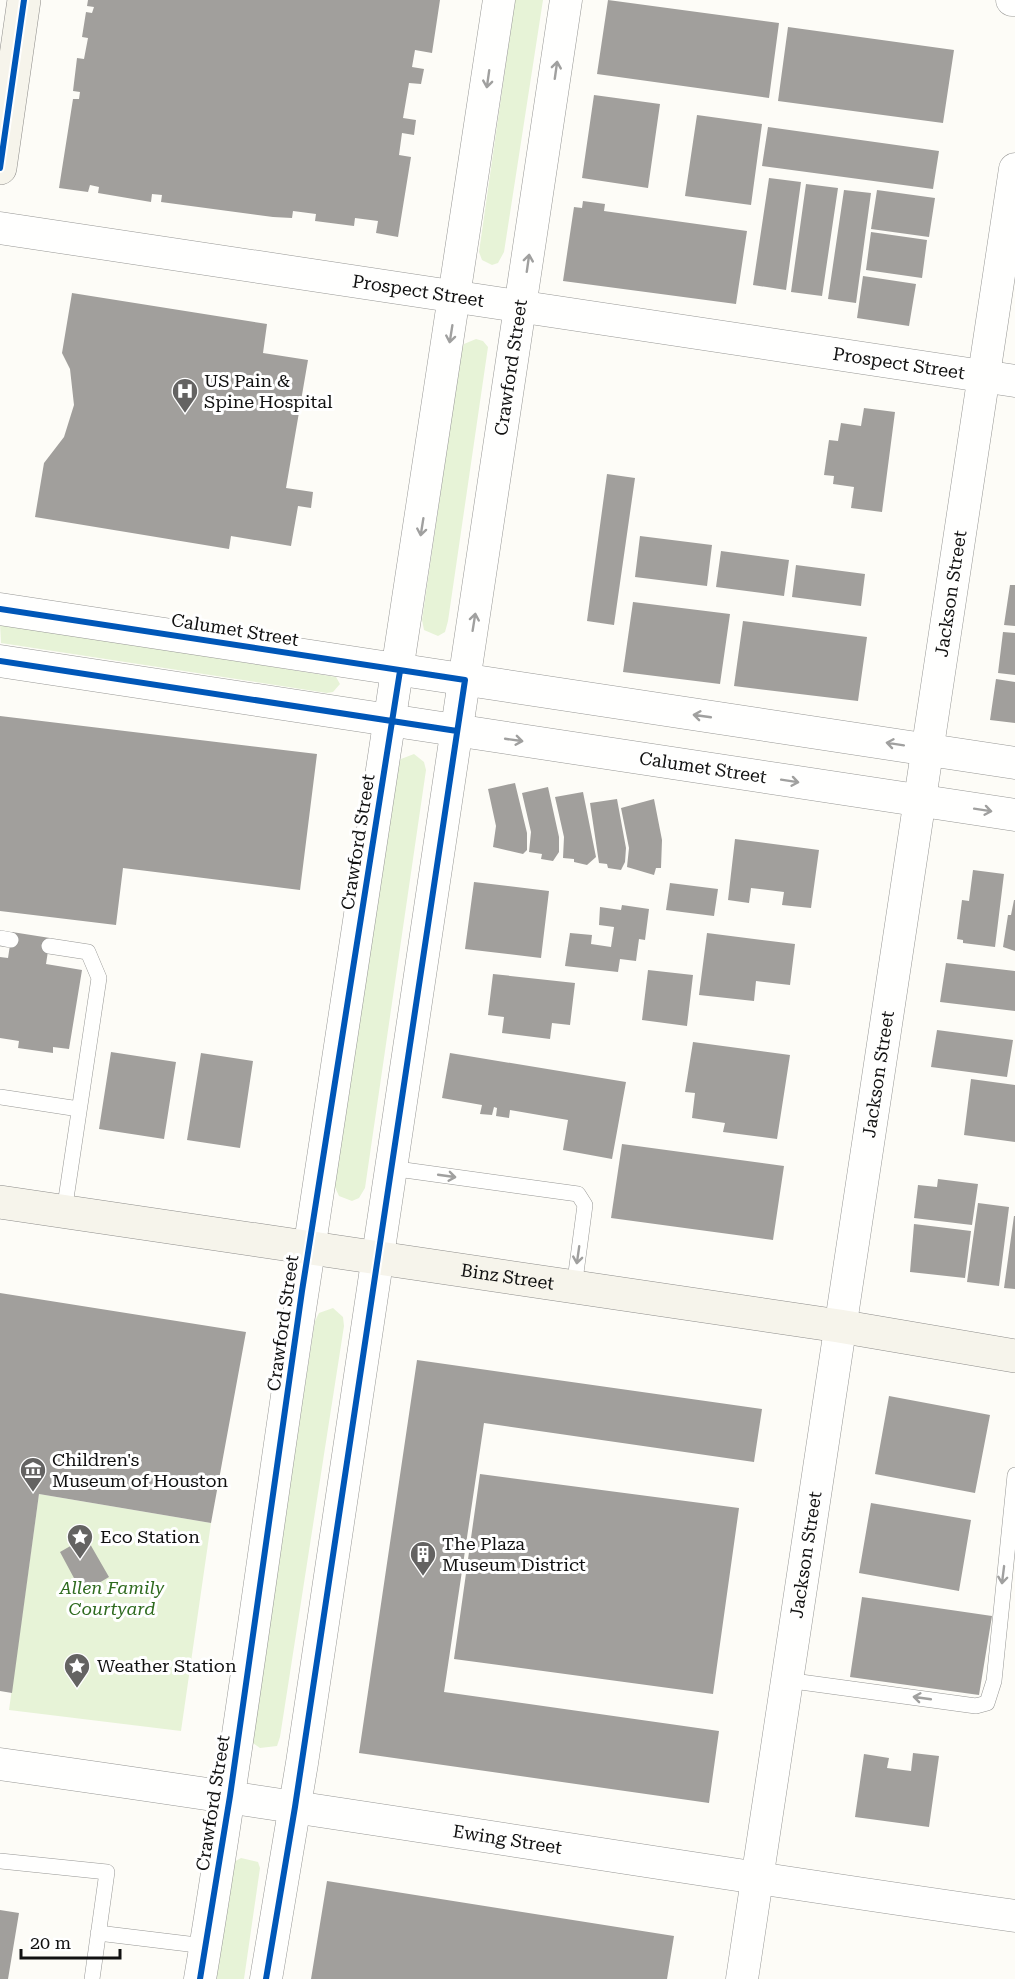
<svg xmlns="http://www.w3.org/2000/svg" width="1015" height="1979" font-family="'Roboto Serif',serif">
	<style>
		.green { fill: #e7f3d7 }
		.building { fill: #a19f9c }
		.lines { fill: none; stroke-linecap: round; stroke-linejoin: round }
		.lane-casing { stroke: #979795; stroke-width: 16 }
		.street-casing { stroke: #979795; stroke-width: 33 }
		.secondary-casing { stroke: #8e8d8b; stroke-width: 34 }
		.lane { stroke: #fffffe; stroke-width: 15 }
		.street { stroke: #fffffe; stroke-width: 32 }
		.secondary { stroke: #f6f4eb; stroke-width: 33 }
		.cycleway-casing { stroke: #fff; stroke-width: 10 }
		.cycleway { stroke: #0057b8; stroke-width: 6 }
		.oneway { stroke: #a0a09f }
		.labels { text-anchor: middle; stroke-width: 6; stroke-linejoin: round; paint-order: stroke }
		.street-label { font-size: 18px; fill: #111; stroke: #fff }
		.poi-label { font-size: 18px; fill: #111; stroke: #fff; text-anchor: start }
		.park-label { font-size: 18px; font-style: italic; fill: #2f6b1f; stroke: #fff }
	</style>
	<rect width="100%" height="100%" fill="#fdfcf7"/>
	<path class="green" d="M 515,0 L 543,0 L 504,252 L 498,263 L 492,265 L 482,260 L 479,252 Z
		M 476,339 L 483,341 L 488,347 L 448,621 L 445,632 L 438,636 L 424,630 L 422,620 L 461,352 L 464,344 Z
		M 0,623 L 336,677 L 340,684 L 333,692 L 327,693 L 1,643 Z
		M 414,754 L 424,762 L 426,770 L 365,1188 L 359,1198 L 352,1201 L 339,1196 L 333,1183 L 398,764 L 401,759 Z
		M 333,1308 L 343,1317 L 344,1326 L 280,1737 L 277,1746 L 260,1748 L 253,1743 L 250,1733 L 315,1321 L 319,1313 Z
		M 39,1494 L 211,1523 L 181,1731 L 9,1710 Z
		M 241,1858 L 258,1862 L 260,1868 L 244,1979 L 214,1979 L 234,1862 Z"/>
	<path class="building" d="M 88,0 L 440,0 L 432,53 L 415,50 L 412,67 L 424,69 L 421,84 L 409,83 L 403,118 L 416,120 L 414,135 L 402,133 L 399,155 L 411,157 L 398,237 L 376,233 L 378,221 L 355,218 L 354,226 L 315,221 L 316,214 L 293,211 L 292,218 L 273,217 L 161,202 L 162,195 L 152,194 L 151,202 L 98,193 L 99,187 L 90,185 L 88,192 L 59,188 L 73,99 L 79,99 L 80,92 L 73,91 L 77,58 L 84,59 L 88,38 L 82,37 L 86,12 L 92,13 L 94,7 L 87,6 Z
		M 608,0 L 779,23 L 769,98 L 597,74 Z
		M 788,27 L 954,50 L 943,123 L 778,101 Z
		M 594,95 L 660,104 L 648,188 L 582,178 Z
		M 697,115 L 762,124 L 751,205 L 685,196 Z
		M 768,127 L 939,151 L 933,189 L 762,166 Z
		M 769,178 L 801,182 L 786,290 L 753,285 Z
		M 806,184 L 838,188 L 822,296 L 791,292 Z
		M 844,190 L 871,193 L 856,303 L 828,299 Z
		M 877,190 L 935,198 L 929,237 L 871,229 Z
		M 583,201 L 605,204 L 604,211 L 747,231 L 736,304 L 563,281 L 574,207 L 582,208 Z
		M 871,232 L 927,240 L 922,278 L 866,270 Z
		M 863,276 L 916,284 L 909,326 L 857,318 Z
		M 72,293 L 267,324 L 263,353 L 308,360 L 286,488 L 313,492 L 311,508 L 298,506 L 291,546 L 231,536 L 229,549 L 35,517 L 44,463 L 64,437 L 74,405 L 70,369 L 62,353 Z
		M 864,408 L 895,412 L 882,512 L 851,508 L 854,487 L 833,484 L 834,476 L 824,475 L 829,440 L 838,441 L 841,423 L 861,426 Z
		M 607,474 L 635,478 L 614,625 L 587,621 Z
		M 640,536 L 712,545 L 707,586 L 635,577 Z
		M 721,551 L 789,560 L 784,596 L 716,587 Z
		M 796,565 L 865,574 L 861,606 L 792,597 Z
		M 1010,585 L 1015,585 L 1015,626 L 1004,625 Z
		M 633,602 L 730,614 L 720,684 L 623,672 Z
		M 743,621 L 867,637 L 858,701 L 734,686 Z
		M 1003,632 L 1015,633 L 1015,675 L 998,673 Z
		M 996,679 L 1015,682 L 1015,723 L 990,720 Z
		M 0,716 L 317,754 L 300,890 L 123,868 L 116,925 L 0,911 Z
		M 515,783 L 527,833 L 527,850 L 523,854 L 493,847 L 496,826 L 488,789 Z
		M 548,787 L 559,837 L 559,852 L 553,861 L 541,859 L 542,854 L 529,852 L 531,832 L 522,793 Z
		M 583,792 L 596,857 L 587,865 L 574,862 L 574,859 L 563,858 L 564,837 L 555,797 Z
		M 617,799 L 626,848 L 625,862 L 621,870 L 608,868 L 607,864 L 599,863 L 590,803 Z
		M 654,799 L 662,840 L 661,868 L 656,868 L 654,875 L 627,867 L 629,848 L 621,808 Z
		M 735,839 L 819,850 L 811,908 L 782,905 L 784,892 L 751,888 L 749,903 L 728,900 Z
		M 973,870 L 1004,874 L 995,947 L 963,943 L 963,940 L 957,939 L 962,900 L 969,901 Z
		M 474,882 L 549,891 L 541,958 L 465,949 Z
		M 670,883 L 718,889 L 714,916 L 666,910 Z
		M 1014,900 L 1015,900 L 1015,951 L 1003,947 L 1008,915 L 1011,915 Z
		M 622,905 L 649,909 L 645,940 L 639,939 L 636,961 L 620,959 L 618,972 L 565,966 L 570,933 L 592,935 L 591,944 L 611,947 L 614,927 L 599,925 L 600,907 L 621,910 Z
		M 12,932 L 50,938 L 46,964 L 82,970 L 69,1049 L 53,1047 L 53,1053 L 18,1048 L 19,1041 L 0,1038 L 0,957 L 8,958 Z
		M 707,933 L 795,944 L 790,985 L 756,981 L 754,1001 L 699,995 Z
		M 946,963 L 1015,971 L 1015,1011 L 940,1002 Z
		M 648,970 L 693,975 L 687,1026 L 642,1020 Z
		M 493,974 L 575,983 L 570,1025 L 552,1023 L 550,1039 L 502,1033 L 504,1017 L 488,1015 Z
		M 937,1030 L 1013,1040 L 1007,1077 L 931,1067 Z
		M 693,1042 L 790,1055 L 777,1139 L 723,1132 L 725,1123 L 692,1118 L 695,1093 L 685,1092 Z
		M 111,1052 L 176,1062 L 164,1139 L 99,1129 Z
		M 201,1053 L 253,1061 L 240,1148 L 187,1140 Z
		M 450,1053 L 626,1082 L 612,1159 L 563,1150 L 568,1120 L 510,1110 L 509,1118 L 496,1116 L 497,1108 L 494,1107 L 492,1115 L 480,1114 L 482,1105 L 442,1098 Z
		M 971,1079 L 1015,1085 L 1015,1142 L 964,1135 Z
		M 622,1144 L 784,1166 L 773,1240 L 611,1218 Z
		M 938,1179 L 978,1184 L 972,1225 L 914,1218 L 918,1185 L 937,1187 Z
		M 978,1203 L 1009,1207 L 999,1286 L 967,1282 Z
		M 1014,1216 L 1015,1216 L 1015,1289 L 1004,1288 Z
		M 914,1224 L 971,1231 L 965,1278 L 910,1272 Z
		M 0,1293 L 246,1332 L 211,1523 L 39,1494 L 12,1693 L 0,1691 Z
		M 417,1360 L 762,1409 L 754,1462 L 484,1423 L 444,1692 L 719,1731 L 709,1803 L 359,1753 Z
		M 889,1396 L 990,1415 L 975,1493 L 875,1474 Z
		M 480,1474 L 739,1508 L 713,1694 L 454,1659 Z
		M 871,1503 L 971,1520 L 959,1591 L 859,1573 Z
		M 86,1537 L 109,1577 L 82,1593 L 60,1552 Z
		M 862,1597 L 992,1616 L 979,1695 L 850,1677 Z
		M 913,1753 L 939,1756 L 929,1827 L 855,1817 L 864,1754 L 889,1758 L 887,1768 L 911,1771 Z
		M 327,1881 L 674,1936 L 667,1979 L 311,1979 Z
		M 0,1910 L 19,1913 L 8,1979 L 0,1979 Z"/>
	<g class="lines">
		<g class="lane-casing">
			<path id="lane" d="M 0,938 L 11,940
				M 49,946 L 88,952 L 99,978 L 64,1212
				M 0,1097 L 79,1109
				M 390,1168 L 578,1194 L 585,1205 L 574,1288
				M 786,1680 L 976,1706 L 987,1703 L 994,1681 L 1015,1475
				M 0,1861 L 107,1872 L 92,1979
				M 98,1933 L 205,1946"/>
		</g>
		<g class="street-casing">
			<g id="street">
				<path d="M 1012,0 L 1015,0"/>
				<path id="s1" d="M 0,228 L 1015,381"/>
				<path d="M 0,609 L 1015,763"/>
				<path id="s2" d="M 0,661 L 1015,815"/>
				<path id="s3" d="M 0,1764 C 339,1811 676,1868 1015,1916"/>
				<path d="M 200,1979 C 239,1747 268,1515 304,1283 C 369,855 438,428 499,0"/>
				<path id="s4" d="M 266,1979 L 302,1763 L 566,0"/>
				<path id="s5" d="M 742,1979 L 1015,169"/>
			</g>
		</g>
		<g class="secondary-casing">
			<g id="secondary">
				<path d="M 0,168 L 24,0"/>
				<path id="s6" d="M 0,1202 L 839,1326 L 1015,1356"/>
			</g>
		</g>
		<use href="#lane" class="lane"/>
		<use href="#street" class="street"/>
		<use href="#secondary" class="secondary"/>
		<g class="cycleway-casing">
			<path id="cycleway" d="M 0,168 L 24,0
				M 0,609 L 465,680 L 295,1807 L 266,1979
				M 0,661 L 457,731
				M 200,1979 L 230,1796 L 302,1291 L 400,671"/>
		</g>
		<use href="#cycleway" class="cycleway"/>
	</g>
	<defs><path id="oneway-shaft" d="M-6 0H5M1.5-3L5.5 0L1.5 3" fill="none" stroke-width="1.6" stroke-linecap="round" stroke-linejoin="round" transform="scale(1.5)"/></defs>
	<g class="oneway">
		<use href="#oneway-shaft" transform="translate(556 70) rotate(-82)"/>
		<use href="#oneway-shaft" transform="translate(488 79) rotate(98)"/>
		<use href="#oneway-shaft" transform="translate(528 263) rotate(-82)"/>
		<use href="#oneway-shaft" transform="translate(451 334) rotate(99)"/>
		<use href="#oneway-shaft" transform="translate(422 527) rotate(99)"/>
		<use href="#oneway-shaft" transform="translate(474 622) rotate(-81)"/>
		<use href="#oneway-shaft" transform="translate(702 716) rotate(-172)"/>
		<use href="#oneway-shaft" transform="translate(514 740) rotate(8)"/>
		<use href="#oneway-shaft" transform="translate(895 744) rotate(-171)"/>
		<use href="#oneway-shaft" transform="translate(790 781) rotate(9)"/>
		<use href="#oneway-shaft" transform="translate(983 810) rotate(9)"/>
		<use href="#oneway-shaft" transform="translate(447 1176) rotate(8)"/>
		<use href="#oneway-shaft" transform="translate(578 1255) rotate(98)"/>
		<use href="#oneway-shaft" transform="translate(1003 1575) rotate(97)"/>
		<use href="#oneway-shaft" transform="translate(922 1698) rotate(-172)"/>
	</g>
	<defs>
		<g id="hospital-pin" transform="scale(1.35)"><path d="M0 17L-7.5 6A9.5 9.5 0 1 1 7.5 6Z" fill="#646362" stroke="#fff"/><path d="M-5-5h3v3.5h4V-5h3V5h-3V1.5h-4V5h-3Z" fill="#fff"/></g>
		<g id="museum-pin" transform="scale(1.35)"><path d="M0 17L-7.5 6A9.5 9.5 0 1 1 7.5 6Z" fill="#646362" stroke="#fff"/><path d="M0-6L6-3V-2H-6V-3ZM-5-1h2V3h-2ZM-1-1h2V3h-2ZM3-1h2V3H3ZM-6 4H6V6H-6Z" fill="#fff"/></g>
		<g id="sight-pin" transform="scale(1.35)"><path d="M0 17L-7.5 6A9.5 9.5 0 1 1 7.5 6Z" fill="#646362" stroke="#fff"/><path d="M0-6L1.8-2.2L6-1.7L2.9 1.2L3.7 5.4L0 3.3L-3.7 5.4L-2.9 1.2L-6-1.7L-1.8-2.2Z" fill="#fff"/></g>
		<g id="building-pin" transform="scale(1.35)"><path d="M0 17L-7.5 6A9.5 9.5 0 1 1 7.5 6Z" fill="#646362" stroke="#fff"/><path d="M-4-6H4V6H1V3H-1V6H-4ZM-2.5-4.3h1.7v1.8h-1.7ZM.8-4.3h1.7v1.8H.8ZM-2.5-1h1.7V.8h-1.7ZM.8-1h1.7V.8H.8Z" fill="#fff"/></g>
	</defs>
	<g fill-rule="evenodd">
		<use href="#hospital-pin" x="185" y="391"/>
		<use href="#museum-pin" x="33" y="1470"/>
		<use href="#sight-pin" x="80" y="1537"/>
		<use href="#building-pin" x="423" y="1554"/>
		<use href="#sight-pin" x="77" y="1666"/>
	</g>
	<g class="labels">
		<g class="street-label">
			<text dy="6" stroke="none"><textPath href="#s1" startOffset="423">Prospect Street</textPath></text>
			<text dy="6" stroke="none"><textPath href="#s1" startOffset="909">Prospect Street</textPath></text>
			<text dy="6" stroke="none"><textPath href="#s4" startOffset="1630">Crawford Street</textPath></text>
			<text dy="6" stroke="none"><textPath href="#s5" startOffset="1401">Jackson Street</textPath></text>
			<text transform="translate(235 630) rotate(9)" y="6">Calumet Street</text>
			<text dy="6" stroke="none"><textPath href="#s2" startOffset="711">Calumet Street</textPath></text>
			<text transform="translate(358 842) rotate(-81)" y="6">Crawford Street</text>
			<text dy="6" stroke="none"><textPath href="#s5" startOffset="915">Jackson Street</textPath></text>
			<text dy="6" stroke="none"><textPath href="#s6" startOffset="513">Binz Street</textPath></text>
			<text transform="translate(283 1323) rotate(-82)" y="6">Crawford Street</text>
			<text dy="6" stroke="none"><textPath href="#s5" startOffset="429">Jackson Street</textPath></text>
			<text transform="translate(213 1803) rotate(-81)" y="6">Crawford Street</text>
			<text dy="6" stroke="none"><textPath href="#s3" startOffset="513">Ewing Street</textPath></text>
		</g>
		<g class="poi-label">
			<text x="204" y="387">US Pain &amp;<tspan x="204" dy="21">Spine Hospital</tspan></text>
			<text x="52" y="1466">Children's<tspan x="52" dy="21">Museum of Houston</tspan></text>
			<text x="100" y="1543">Eco Station</text>
			<text x="442" y="1550">The Plaza<tspan x="442" dy="21">Museum District</tspan></text>
			<text x="97" y="1672">Weather Station</text>
		</g>
		<g class="park-label">
			<text x="112" y="1594">Allen Family<tspan x="112" dy="21">Courtyard</tspan></text>
		</g>
	</g>
	<path d="M21 1949v9h99v-9" fill="none" stroke="#111111" stroke-width="3"/>
	<text x="30" y="1949" font-size="18" fill="#111111" stroke="#ffffff" stroke-width="4.5" paint-order="stroke">20 m</text>
</svg>
